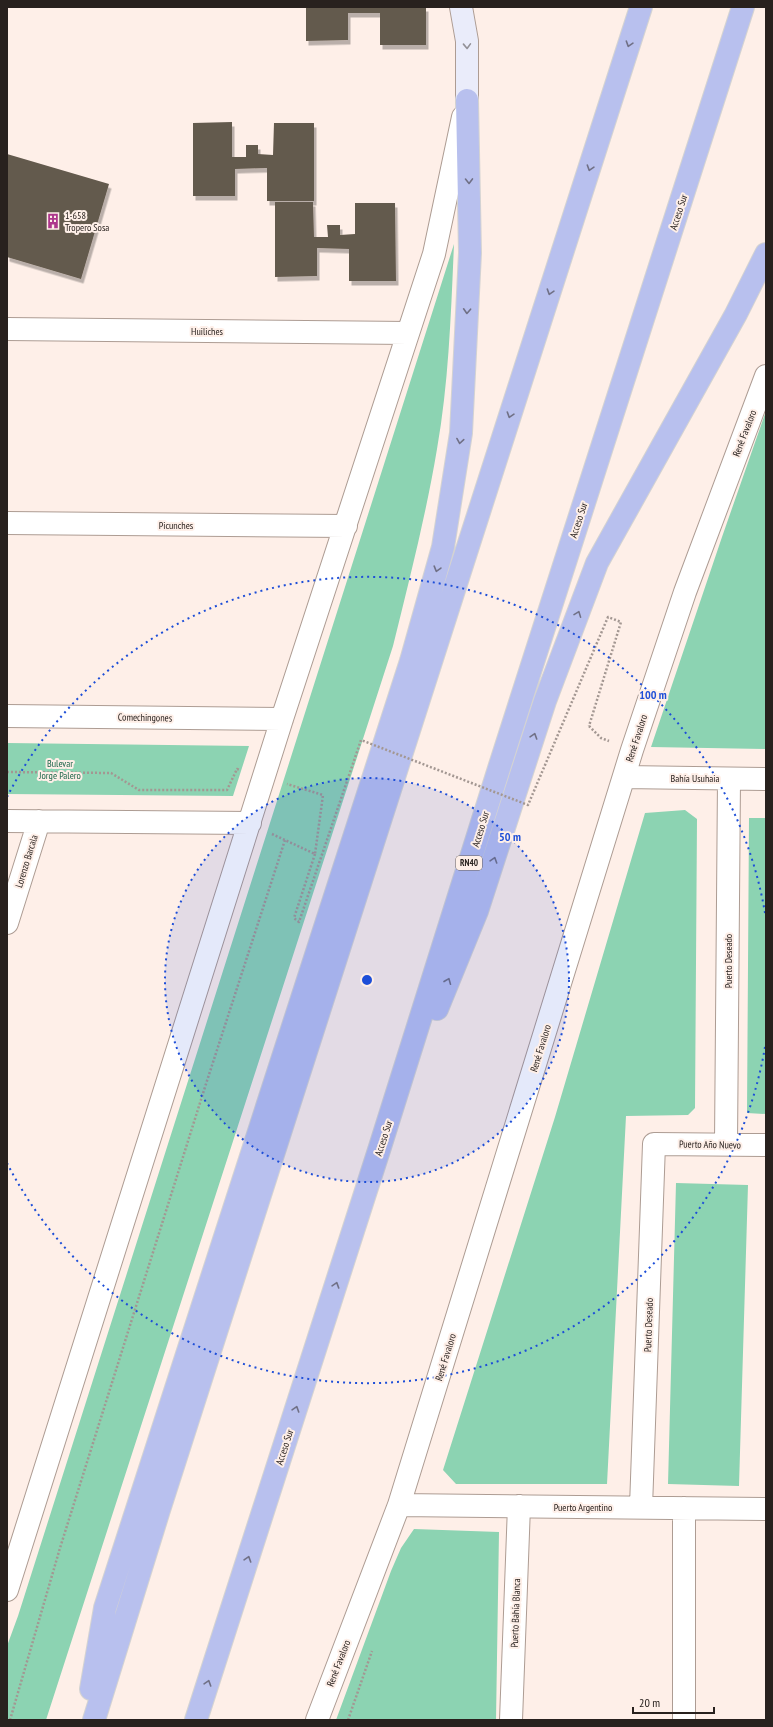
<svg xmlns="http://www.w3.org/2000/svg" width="773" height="1727" font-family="'PT Sans Narrow',sans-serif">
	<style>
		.green { fill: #8cd3b2 }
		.building { fill: #645a4d; filter: url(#shadow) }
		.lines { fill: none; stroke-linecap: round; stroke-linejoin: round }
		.street-casing { stroke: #ad9c93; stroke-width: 24 }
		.secondary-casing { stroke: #ad9c93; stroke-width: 24 }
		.highway-casing { stroke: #d4d3d2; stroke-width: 24 }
		.path { stroke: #a39792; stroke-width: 2.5; stroke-dasharray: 2 2; stroke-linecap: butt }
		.street { stroke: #fff; stroke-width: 22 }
		.secondary { stroke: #eaecfa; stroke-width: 22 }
		.highway { stroke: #b8c0ee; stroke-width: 22 }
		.path-bridge { stroke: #a39792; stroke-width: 2.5; stroke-dasharray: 2 2; stroke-linecap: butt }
		.oneway { stroke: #707086 }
		.oneway2 { stroke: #939197 }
		.ring { fill: none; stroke: #1d4ed8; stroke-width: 2; stroke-dasharray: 2 4 }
		.labels { text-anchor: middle; stroke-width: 4; stroke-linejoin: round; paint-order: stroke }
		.shield { fill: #feefe8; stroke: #685f5b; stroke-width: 1 }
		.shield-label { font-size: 9px; font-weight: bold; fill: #28211e }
		.street-label { font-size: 10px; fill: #28211e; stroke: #feefe8 }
		.poi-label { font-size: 10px; fill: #28211e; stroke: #feefe8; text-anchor: start }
		.park-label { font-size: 10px; fill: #1c664a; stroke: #feefe8 }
		.centre { fill: #1d4ed8; stroke: #feefe8; stroke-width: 2 }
		.ring-label { font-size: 12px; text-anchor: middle; font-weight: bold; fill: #1d4ed8; stroke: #feefe8; stroke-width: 4; stroke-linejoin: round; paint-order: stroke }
	</style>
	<defs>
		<filter id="shadow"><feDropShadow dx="2.5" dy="4.5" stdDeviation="0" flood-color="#0004"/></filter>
	</defs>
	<rect width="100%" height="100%" fill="#feefe8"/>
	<path class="green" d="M 454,244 C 451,312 449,381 437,449 C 426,515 409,581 393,646 L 46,1720 L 7,1720 L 7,1646 L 18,1616 Z
		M 766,411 L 766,749 L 651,747 L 722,537 Z
		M 7,743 L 249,746 L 233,796 L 7,794 Z
		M 685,810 L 697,819 L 695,1108 L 688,1115 L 626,1116 L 607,1484 L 456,1484 L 443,1470 L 555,1117 L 645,813 Z
		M 749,818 L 766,818 L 766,1114 L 747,1113 Z
		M 676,1183 L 748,1185 L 739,1486 L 668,1484 Z
		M 414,1529 L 499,1532 L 496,1720 L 336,1720 L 391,1571 L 401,1548 Z"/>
	<path class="building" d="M 306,7 L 426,7 L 426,45 L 380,45 L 380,13 L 348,13 L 348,40 L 306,41 Z
		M 232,122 L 232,157 L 246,157 L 246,145 L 258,145 L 258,154 L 273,155 L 274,123 L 314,123 L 314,201 L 267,201 L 267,168 L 235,169 L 235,196 L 193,196 L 193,123 Z
		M 7,154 L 109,184 L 81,279 L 7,257 Z
		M 275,202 L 313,202 L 314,237 L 328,237 L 327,225 L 340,225 L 340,235 L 355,234 L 355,203 L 395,203 L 396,281 L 349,281 L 349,249 L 317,248 L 317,276 L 275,277 Z"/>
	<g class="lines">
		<g class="street-casing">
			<path id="street" d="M 7,329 L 408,333
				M 7,523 L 346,526
				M 7,716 L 282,719
				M 624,777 L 766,779
				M 7,821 L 250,823
				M 7,923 L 39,821
				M 726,1144 L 729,779
				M 399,1505 L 766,1509
				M 641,1507 L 654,1144 L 766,1145
				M 7,1590 L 282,719 L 434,254 L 463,117
				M 317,1720 L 399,1505 L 632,750 L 685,592 L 766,376
				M 511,1720 L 519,1506
				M 684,1720 L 684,1508"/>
		</g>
		<g class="secondary-casing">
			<path id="secondary" d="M 461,7 L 467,41 L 467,100"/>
		</g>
		<g class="highway-casing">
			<path id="highway" d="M 437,1009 L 477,911 L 545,701 L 597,563 L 736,314 L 766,254
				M 91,1689 L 105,1608 L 411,661 L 443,547 L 461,433 L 470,253 L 467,100
				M 94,1720 L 159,1510 L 641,7
				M 196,1720 L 380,1147 L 501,762 L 743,7"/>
		</g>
		<path class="path" d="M 589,726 L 601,738 L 609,741
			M 7,772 L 111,773 L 139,790 L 227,790 L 237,769 L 240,770
			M 272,834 L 315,854 L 323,795 L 287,784
			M 10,1720 L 60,1548 L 205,1087 L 285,840
			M 348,1720 L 372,1651"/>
		<use href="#street" class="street"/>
		<use href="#secondary" class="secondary"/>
		<use href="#highway" class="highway"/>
		<path class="path-bridge" d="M 315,854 L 294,918 L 299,922 L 361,740 L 528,805 L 608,617 L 621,622 L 589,726"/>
	</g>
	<defs><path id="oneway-chevron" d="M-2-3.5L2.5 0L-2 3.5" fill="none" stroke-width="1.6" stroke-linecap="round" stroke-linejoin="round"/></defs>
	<g class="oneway">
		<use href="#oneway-chevron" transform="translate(629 44) rotate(108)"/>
		<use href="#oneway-chevron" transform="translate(590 168) rotate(108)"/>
		<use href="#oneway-chevron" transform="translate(469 181) rotate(89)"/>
		<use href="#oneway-chevron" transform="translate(550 292) rotate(108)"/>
		<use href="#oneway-chevron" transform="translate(467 311) rotate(93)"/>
		<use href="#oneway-chevron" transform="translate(510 415) rotate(108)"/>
		<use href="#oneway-chevron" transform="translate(460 441) rotate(99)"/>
		<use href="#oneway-chevron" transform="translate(437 569) rotate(106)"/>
		<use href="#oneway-chevron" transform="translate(578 614) rotate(-69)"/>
		<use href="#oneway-chevron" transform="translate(534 736) rotate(-72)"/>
		<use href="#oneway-chevron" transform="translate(494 860) rotate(-72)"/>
		<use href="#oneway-chevron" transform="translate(448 981) rotate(-68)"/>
		<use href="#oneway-chevron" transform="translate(336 1285) rotate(-72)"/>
		<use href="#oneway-chevron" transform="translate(296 1409) rotate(-72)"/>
		<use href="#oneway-chevron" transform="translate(248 1559) rotate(-72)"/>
		<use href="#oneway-chevron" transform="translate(208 1683) rotate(-72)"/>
	</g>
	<use class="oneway2" href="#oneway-chevron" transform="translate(467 46) rotate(88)"/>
	<circle cx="367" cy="980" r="202" fill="#1d4ed8" fill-opacity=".12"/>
	<g class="ring">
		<circle cx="367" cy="980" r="202"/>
		<path d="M765 1047A404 404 0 0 1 7 1163M7 797A404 404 0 0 1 765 913"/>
	</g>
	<defs>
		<g id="building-bare" transform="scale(1.2)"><path d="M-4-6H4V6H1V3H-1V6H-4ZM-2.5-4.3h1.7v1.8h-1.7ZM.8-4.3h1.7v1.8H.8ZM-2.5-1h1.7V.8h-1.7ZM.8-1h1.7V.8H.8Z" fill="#ad368c" stroke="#feefe8" stroke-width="2.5" paint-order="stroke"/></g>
	</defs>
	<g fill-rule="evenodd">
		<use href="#building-bare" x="53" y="221"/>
	</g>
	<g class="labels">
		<rect class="shield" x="456" y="856" width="26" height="14" rx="3"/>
		<g class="shield-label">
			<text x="469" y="866">RN40</text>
		</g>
		<g class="street-label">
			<text transform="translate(678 212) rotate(-72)" y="4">Acceso Sur</text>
			<text x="207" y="335">Huiliches</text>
			<text transform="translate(744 433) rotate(-69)" y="4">René Favaloro</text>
			<text transform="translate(578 520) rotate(-72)" y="4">Acceso Sur</text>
			<text x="176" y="529">Picunches</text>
			<text transform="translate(145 717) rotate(1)" y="4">Comechingones</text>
			<text transform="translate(636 738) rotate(-72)" y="4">René Favaloro</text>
			<text x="695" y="782">Bahía Usuhaia</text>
			<text transform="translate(480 829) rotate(-73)" y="4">Acceso Sur</text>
			<text transform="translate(26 861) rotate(-73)" y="4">Lorenzo Barcala</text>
			<text transform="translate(728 961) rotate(-90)" y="4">Puerto Deseado</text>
			<text transform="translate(540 1048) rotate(-73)" y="4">René Favaloro</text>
			<text transform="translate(383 1138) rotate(-72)" y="4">Acceso Sur</text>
			<text transform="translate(710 1144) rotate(1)" y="4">Puerto Año Nuevo</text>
			<text transform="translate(648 1325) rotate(-88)" y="4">Puerto Deseado</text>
			<text transform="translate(445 1357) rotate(-73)" y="4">René Favaloro</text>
			<text transform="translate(284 1447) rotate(-72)" y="4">Acceso Sur</text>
			<text x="583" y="1511">Puerto Argentino</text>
			<text transform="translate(515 1613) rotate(-88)" y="4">Puerto Bahía Blanca</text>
			<text transform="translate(338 1663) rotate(-69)" y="4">René Favaloro</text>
		</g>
		<g class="poi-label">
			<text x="65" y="219">1-658<tspan x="65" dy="12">Tropero Sosa</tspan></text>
		</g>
		<g class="park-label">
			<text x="60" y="767">Bulevar<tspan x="60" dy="12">Jorge Palero</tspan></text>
		</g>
	</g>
	<circle cx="367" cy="980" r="6" class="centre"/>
	<g class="ring-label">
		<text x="653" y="699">100 m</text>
		<text x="510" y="841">50 m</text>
	</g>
	<rect width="773" height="1727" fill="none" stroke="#28211e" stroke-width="16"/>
	<path d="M633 1707v6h81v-6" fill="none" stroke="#28211e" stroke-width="2"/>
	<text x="639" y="1707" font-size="12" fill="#28211e" stroke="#feefe8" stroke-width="3" paint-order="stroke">20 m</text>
</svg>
